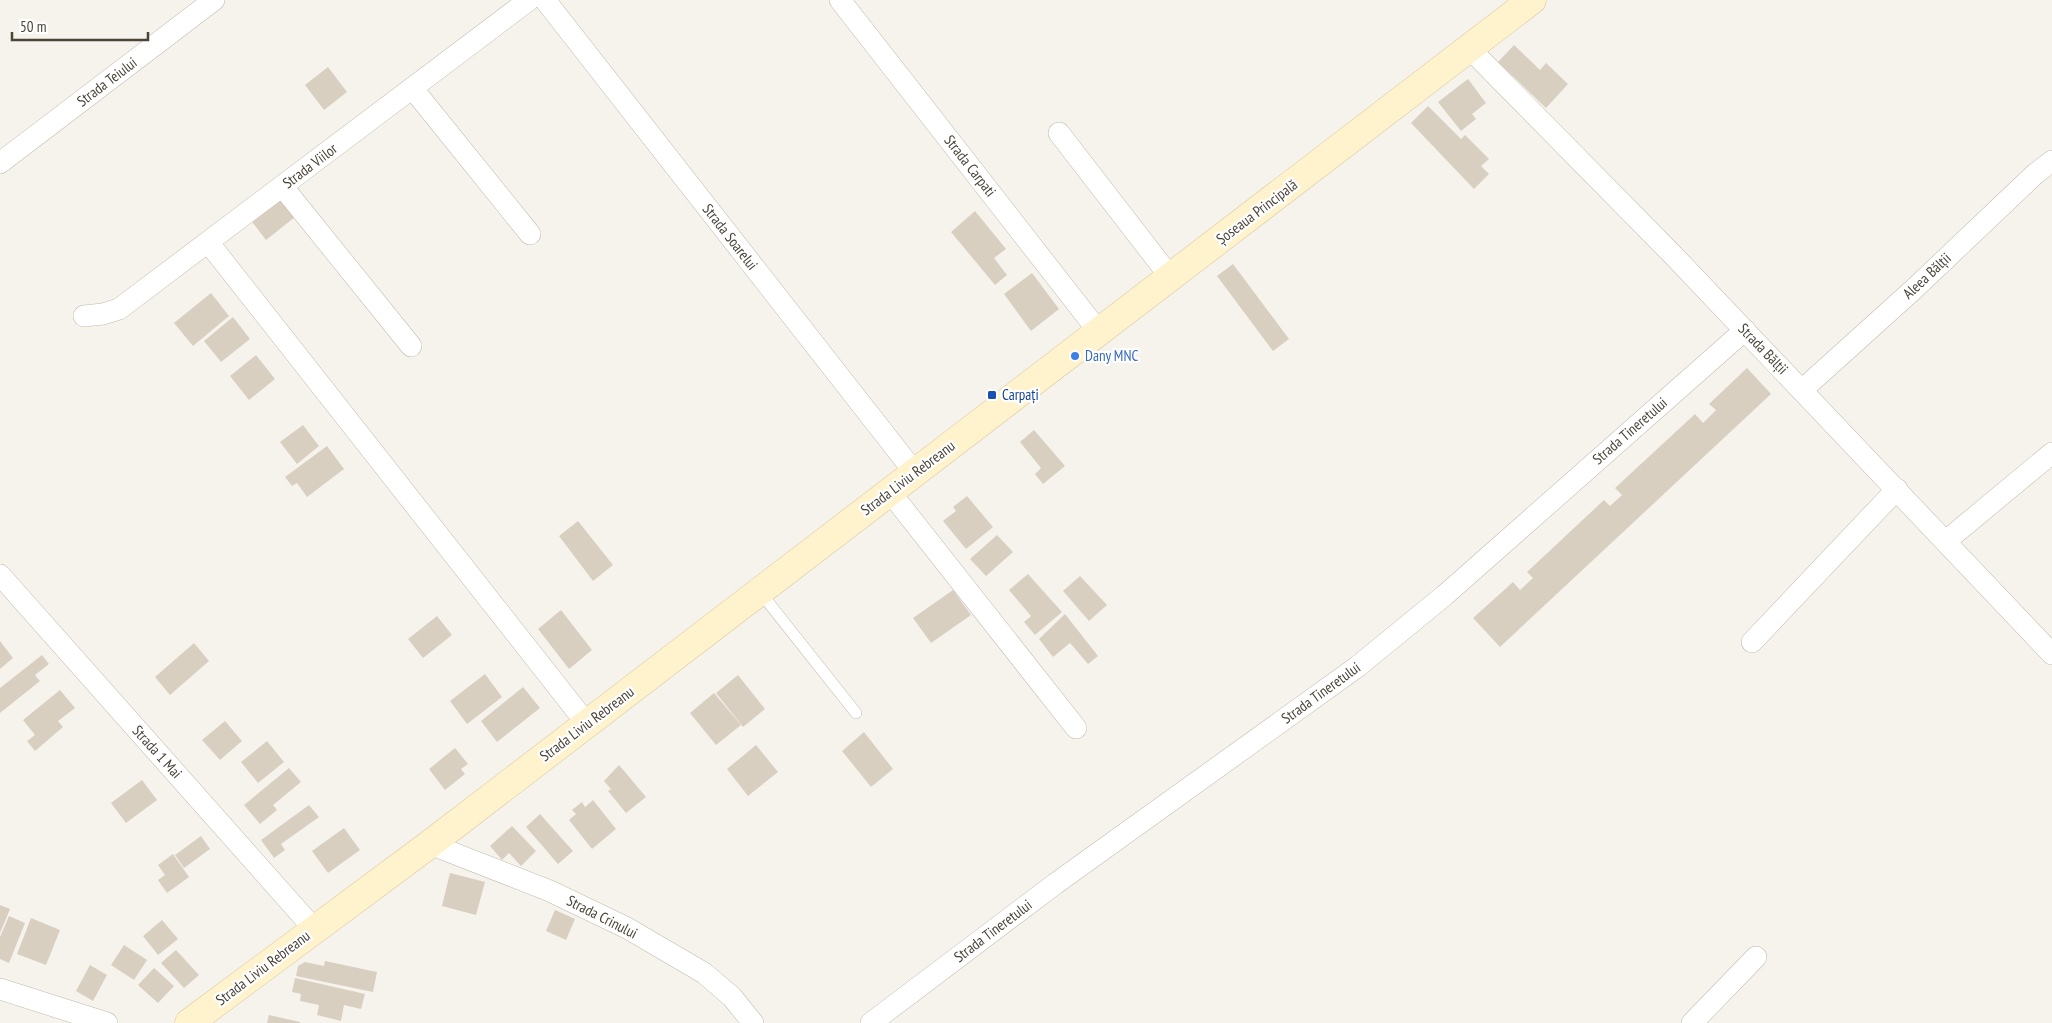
<svg xmlns="http://www.w3.org/2000/svg" width="2052" height="1023" font-family="'PT Sans Narrow',sans-serif">
	<style>
		.building { fill: #d8cfc1 }
		.lines { fill: none; stroke-linecap: round; stroke-linejoin: round }
		.lane-casing { stroke: #c2bbae; stroke-width: 12 }
		.street-casing { stroke: #c2bbae; stroke-width: 22 }
		.secondary-casing { stroke: #d6c79b; stroke-width: 29 }
		.lane { stroke: #fff; stroke-width: 11 }
		.street { stroke: #fff; stroke-width: 21 }
		.secondary { stroke: #fff3cd; stroke-width: 28 }
		.shop-dot { fill: #3f7fe0; stroke: #fff; stroke-width: 2 }
		.transit-dot { fill: #1a4fb4; stroke: #fff; stroke-width: 2 }
		.labels { text-anchor: middle; stroke-width: 4.5; stroke-linejoin: round; paint-order: stroke }
		.street-label { font-size: 15px; fill: #4b4439; stroke: #fff }
		.shop-label { font-size: 15px; fill: #366cbe; stroke: #fff; text-anchor: start }
		.transit-label { font-size: 15px; fill: #164399; stroke: #fff; text-anchor: start }
	</style>
	<rect width="100%" height="100%" fill="#f6f3ec"/>
	<path class="building" d="M 1514,45 L 1540,70 L 1546,63 L 1568,84 L 1546,108 L 1498,62 Z
		M 328,67 L 347,92 L 324,110 L 305,85 Z
		M 1468,79 L 1486,103 L 1472,114 L 1476,119 L 1461,131 L 1438,102 Z
		M 1428,106 L 1461,139 L 1465,135 L 1489,159 L 1481,166 L 1489,174 L 1474,189 L 1411,123 Z
		M 279,196 L 295,217 L 266,240 L 250,219 Z
		M 975,211 L 1006,249 L 994,258 L 1007,275 L 995,285 L 951,232 Z
		M 1233,264 L 1289,339 L 1273,351 L 1217,276 Z
		M 1032,273 L 1059,309 L 1031,331 L 1004,294 Z
		M 211,293 L 229,316 L 193,346 L 174,323 Z
		M 233,317 L 250,339 L 221,362 L 204,341 Z
		M 256,355 L 275,379 L 249,400 L 230,376 Z
		M 1747,368 L 1771,394 L 1500,647 L 1473,618 L 1513,582 L 1520,590 L 1533,578 L 1527,572 L 1604,500 L 1610,506 L 1622,495 L 1615,488 L 1695,414 L 1703,423 L 1716,410 L 1709,404 Z
		M 303,425 L 319,446 L 297,464 L 280,442 Z
		M 1034,430 L 1065,466 L 1043,484 L 1035,474 L 1041,468 L 1020,442 Z
		M 327,446 L 344,469 L 307,497 L 297,483 L 292,486 L 285,477 Z
		M 967,496 L 993,527 L 966,549 L 943,521 L 956,511 L 953,507 Z
		M 578,521 L 613,565 L 593,581 L 559,536 Z
		M 997,535 L 1013,552 L 986,576 L 970,559 Z
		M 1028,574 L 1062,612 L 1035,635 L 1024,622 L 1031,616 L 1009,590 Z
		M 1080,576 L 1107,605 L 1089,621 L 1063,591 Z
		M 953,590 L 971,615 L 931,643 L 913,618 Z
		M 561,610 L 592,650 L 569,669 L 538,629 Z
		M 1065,614 L 1098,656 L 1088,664 L 1070,643 L 1053,657 L 1039,639 Z
		M 437,616 L 452,635 L 423,658 L 408,639 Z
		M 0,641 L 13,658 L 0,669 Z
		M 194,643 L 209,661 L 170,695 L 155,677 Z
		M 42,655 L 49,664 L 35,675 L 40,681 L 0,713 L 0,688 Z
		M 485,674 L 502,697 L 467,724 L 450,701 Z
		M 738,675 L 765,709 L 743,727 L 716,693 Z
		M 523,687 L 540,708 L 497,742 L 481,721 Z
		M 60,690 L 75,708 L 58,721 L 63,727 L 35,751 L 27,741 L 35,735 L 23,720 Z
		M 714,693 L 741,725 L 716,745 L 690,713 Z
		M 225,721 L 242,741 L 220,760 L 202,740 Z
		M 864,732 L 893,769 L 871,787 L 842,751 Z
		M 267,741 L 284,762 L 258,783 L 241,762 Z
		M 756,745 L 778,772 L 748,796 L 727,769 Z
		M 455,748 L 468,764 L 461,769 L 465,774 L 445,790 L 429,769 Z
		M 619,765 L 646,797 L 626,813 L 608,791 L 611,789 L 604,781 Z
		M 289,768 L 301,782 L 273,805 L 277,810 L 260,824 L 244,805 Z
		M 142,780 L 157,800 L 126,823 L 111,803 Z
		M 593,800 L 616,829 L 592,849 L 569,820 L 576,814 L 572,810 L 582,802 L 585,807 Z
		M 309,805 L 319,817 L 281,844 L 285,850 L 274,858 L 261,840 Z
		M 540,814 L 573,851 L 558,864 L 526,827 Z
		M 512,826 L 536,851 L 521,866 L 509,853 L 502,860 L 490,846 Z
		M 344,828 L 360,850 L 328,873 L 312,851 Z
		M 201,836 L 210,849 L 184,868 L 175,855 Z
		M 173,854 L 189,877 L 167,893 L 158,880 L 165,875 L 158,865 Z
		M 450,873 L 485,882 L 476,915 L 442,906 Z
		M 0,905 L 10,909 L 0,933 Z
		M 555,910 L 575,919 L 566,940 L 546,931 Z
		M 9,916 L 25,923 L 9,963 L 0,959 L 0,937 Z
		M 31,918 L 60,930 L 46,965 L 17,954 Z
		M 162,920 L 178,939 L 158,955 L 143,936 Z
		M 124,945 L 147,960 L 134,980 L 111,965 Z
		M 176,950 L 199,975 L 184,988 L 161,963 Z
		M 325,961 L 377,972 L 373,992 L 296,976 L 298,966 L 305,962 L 324,966 Z
		M 90,965 L 107,975 L 93,1001 L 76,991 Z
		M 154,968 L 174,986 L 158,1003 L 138,985 Z
		M 295,978 L 365,994 L 361,1009 L 344,1005 L 341,1021 L 317,1015 L 319,1005 L 300,1001 L 301,994 L 292,992 Z
		M 269,1015 L 300,1022 L 300,1023 L 267,1023 Z"/>
	<g class="lines">
		<g class="lane-casing">
			<path id="lane" d="M 760,592 L 856,713"/>
		</g>
		<g class="street-casing">
			<path id="street" d="M 545,0 L 915,473
				M 840,0 L 1099,332
				M 1470,49 L 1673,255 L 2052,654
				M 413,89 L 530,234
				M 1059,133 L 1171,278
				M 0,163 L 214,0
				M 282,186 L 411,346
				M 208,242 L 587,724
				M 84,316 L 103,314 L 119,309 L 529,0
				M 1802,390 L 1914,289 L 2035,174 L 2052,161
				M 890,492 L 1076,728
				M 1946,541 L 2052,453
				M 0,575 L 315,930
				M 1752,642 L 1897,489
				M 430,844 L 550,891 L 627,928 L 704,973 L 732,997 L 753,1023
				M 0,989 L 107,1023
				M 871,1023 L 1055,884 L 1357,667 L 1445,595 L 1745,330
				M 1692,1023 L 1756,957"/>
		</g>
		<g class="secondary-casing">
			<path id="secondary" d="M 189,1023 L 430,844 L 1532,0"/>
		</g>
		<use href="#lane" class="lane"/>
		<use href="#street" class="street"/>
		<use href="#secondary" class="secondary"/>
	</g>
	<circle class="shop-dot" cx="1075" cy="356" r="5"/>
	<rect class="transit-dot" x="987" y="390" width="10" height="10" rx="2.5"/>
	<g class="labels">
		<g class="street-label">
			<text transform="translate(107 82) rotate(-37)" y="5">Strada Teiului</text>
			<text transform="translate(310 166) rotate(-37)" y="5">Strada Viilor</text>
			<text transform="translate(970 166) rotate(52)" y="5">Strada Carpati</text>
			<text transform="translate(1257 212) rotate(-37)" y="5">Șoseaua Principală</text>
			<text transform="translate(730 237) rotate(52)" y="5">Strada Soarelui</text>
			<text transform="translate(1927 276) rotate(-43)" y="5">Aleea Bălții</text>
			<text transform="translate(1763 349) rotate(46)" y="5">Strada Bălții</text>
			<text transform="translate(1630 431) rotate(-41)" y="5">Strada Tineretului</text>
			<text transform="translate(908 478) rotate(-37)" y="5">Strada Liviu Rebreanu</text>
			<text transform="translate(1321 693) rotate(-36)" y="5">Strada Tineretului</text>
			<text transform="translate(587 724) rotate(-37)" y="5">Strada Liviu Rebreanu</text>
			<text transform="translate(157 752) rotate(48)" y="5">Strada 1 Mai</text>
			<text transform="translate(602 917) rotate(27)" y="5">Strada Crinului</text>
			<text transform="translate(993 931) rotate(-37)" y="5">Strada Tineretului</text>
			<text transform="translate(263 968) rotate(-37)" y="5">Strada Liviu Rebreanu</text>
		</g>
		<g class="shop-label">
			<text x="1085" y="361">Dany MNC</text>
		</g>
		<g class="transit-label">
			<text x="1002" y="400">Carpați</text>
		</g>
	</g>
	<path d="M12 32v8h136v-8" fill="none" stroke="#4b4439" stroke-width="2.5"/>
	<text x="20" y="32" font-size="15" fill="#4b4439" stroke="#ffffff" stroke-width="4" paint-order="stroke">50 m</text>
</svg>
